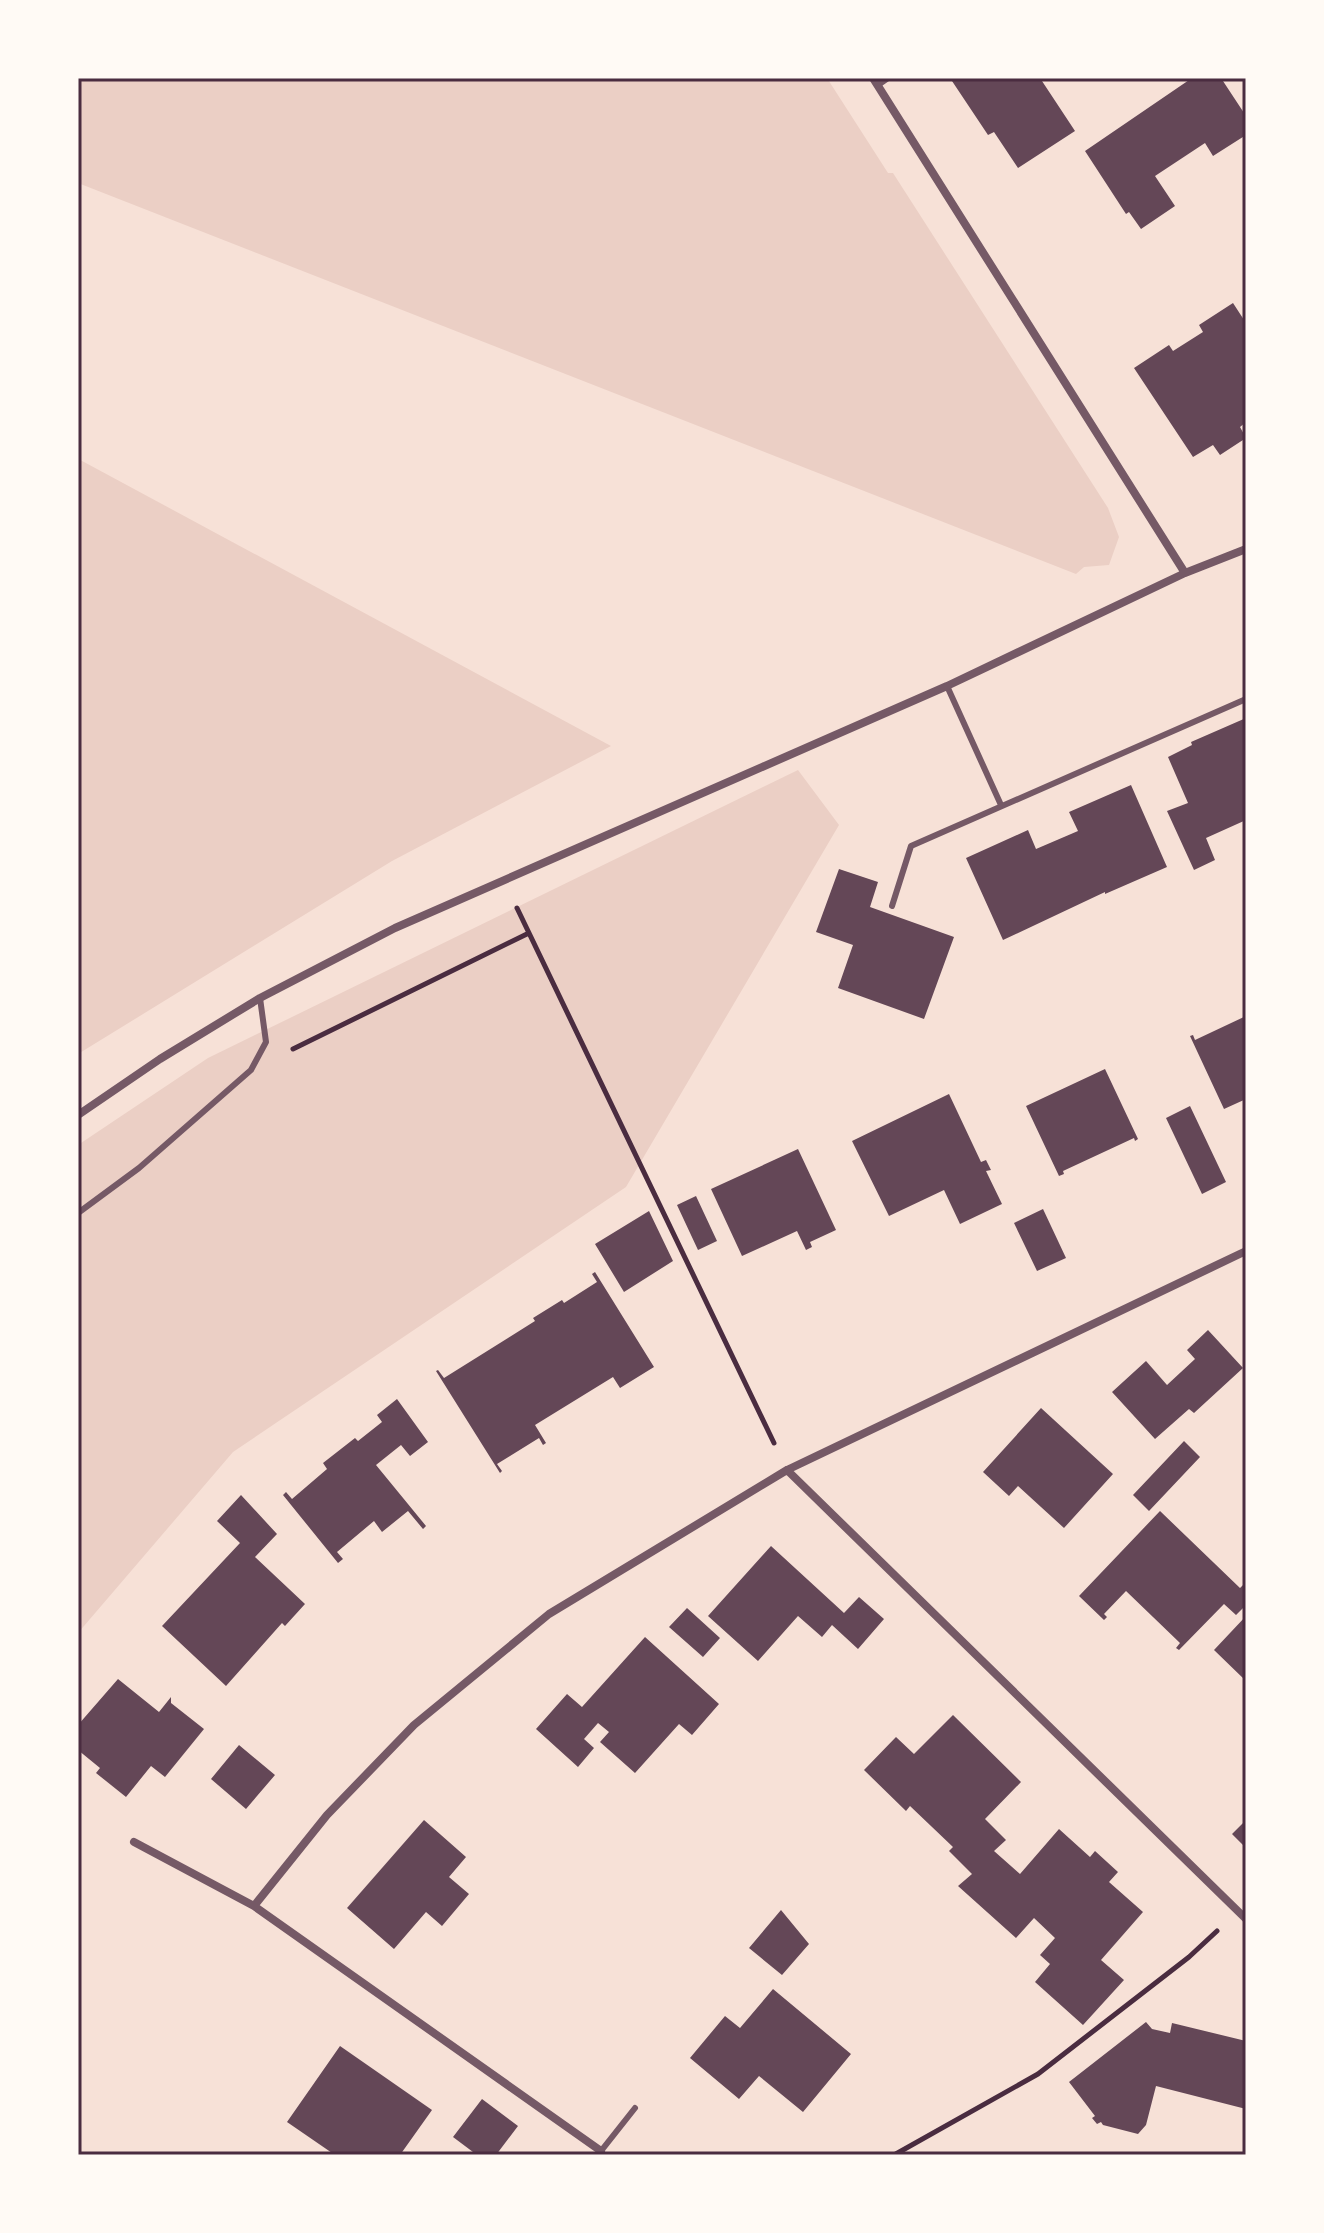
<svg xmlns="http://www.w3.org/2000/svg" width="1324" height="2233" font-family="Jost,sans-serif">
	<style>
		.green { fill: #ebcfc5 }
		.building { fill: #644757 }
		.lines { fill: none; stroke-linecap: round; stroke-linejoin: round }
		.path { stroke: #4a2c40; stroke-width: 5 }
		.service { stroke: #755966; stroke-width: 6 }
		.minor { stroke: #755966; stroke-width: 8 }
		.neatline { fill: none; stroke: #4a2c40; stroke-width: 3 }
	</style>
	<rect width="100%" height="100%" fill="#f7e1d7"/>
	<path class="green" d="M 78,78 L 827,78 L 888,173 L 893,173 L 1108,508 L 1119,537 L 1109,565 L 1084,567 L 1076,574 L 78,183 Z
		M 78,459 L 84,462 L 611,746 L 392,861 L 78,1054 Z
		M 798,770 L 839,825 L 626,1187 L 233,1452 L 78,1633 L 78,1145 L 208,1058 Z"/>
	<path class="building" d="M 950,78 L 1040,78 L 1075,131 L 1018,168 L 994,132 L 988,135 Z
		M 1192,78 L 1221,78 L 1246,116 L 1246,135 L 1213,156 L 1205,143 L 1155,176 L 1175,206 L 1141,229 L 1129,212 L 1126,214 L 1085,151 Z
		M 1233,303 L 1246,323 L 1246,422 L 1240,427 L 1246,438 L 1220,455 L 1213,445 L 1193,457 L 1134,368 L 1169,345 L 1173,351 L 1203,332 L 1199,325 Z
		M 1246,718 L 1246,820 L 1206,838 L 1215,860 L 1194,870 L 1167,811 L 1188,803 L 1168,757 L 1192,745 L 1191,742 Z
		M 1131,785 L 1167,867 L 1105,894 L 1105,892 L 1003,940 L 966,858 L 1028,830 L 1036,849 L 1078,831 L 1069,812 Z
		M 839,869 L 878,882 L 870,907 L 954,937 L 924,1019 L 838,988 L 853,945 L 816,932 Z
		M 1246,1016 L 1246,1099 L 1224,1109 L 1190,1036 L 1193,1035 L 1195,1040 Z
		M 1105,1069 L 1138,1139 L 1135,1141 L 1134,1138 L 1063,1171 L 1064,1174 L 1059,1176 L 1026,1106 Z
		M 949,1094 L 981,1162 L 986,1160 L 991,1170 L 986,1171 L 1002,1204 L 960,1224 L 944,1190 L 889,1216 L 852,1141 Z
		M 1190,1106 L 1226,1182 L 1202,1194 L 1166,1118 Z
		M 798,1149 L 836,1230 L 810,1242 L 812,1247 L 806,1250 L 797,1231 L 742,1256 L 711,1189 Z
		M 696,1196 L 717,1241 L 698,1250 L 677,1205 Z
		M 1043,1209 L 1066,1258 L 1037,1271 L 1014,1223 Z
		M 649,1211 L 673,1261 L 624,1292 L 595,1244 Z
		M 595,1272 L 654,1367 L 620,1388 L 613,1377 L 535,1425 L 546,1443 L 543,1445 L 539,1438 L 497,1464 L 502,1471 L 500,1473 L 436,1371 L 438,1370 L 444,1378 L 535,1321 L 533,1318 L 562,1300 L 564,1303 L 597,1282 L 592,1274 Z
		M 1208,1330 L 1243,1368 L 1194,1413 L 1189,1409 L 1155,1439 L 1112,1392 L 1146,1361 L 1167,1385 L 1195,1359 L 1187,1350 Z
		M 397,1399 L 428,1442 L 410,1456 L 401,1445 L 376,1465 L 426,1526 L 423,1529 L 408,1511 L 382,1532 L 374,1521 L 337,1552 L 343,1559 L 338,1563 L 283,1495 L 286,1492 L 292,1499 L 327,1469 L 323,1463 L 355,1438 L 358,1441 L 382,1422 L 377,1415 Z
		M 1041,1408 L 1113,1474 L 1064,1528 L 1018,1486 L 1009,1496 L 983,1472 Z
		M 1184,1441 L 1200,1457 L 1149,1511 L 1133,1495 Z
		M 241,1495 L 277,1534 L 255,1557 L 305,1604 L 285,1626 L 282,1623 L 226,1686 L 162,1626 L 240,1543 L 217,1521 Z
		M 1160,1511 L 1240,1588 L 1246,1582 L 1246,1605 L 1236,1615 L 1224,1604 L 1179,1650 L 1176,1648 L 1180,1643 L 1126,1591 L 1104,1614 L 1107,1617 L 1104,1620 L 1079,1596 Z
		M 771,1546 L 844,1613 L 859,1597 L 884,1619 L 858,1649 L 832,1625 L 822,1637 L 798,1616 L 758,1661 L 708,1616 Z
		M 687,1608 L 720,1638 L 703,1657 L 669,1627 Z
		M 1246,1616 L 1246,1681 L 1214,1650 Z
		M 645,1637 L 719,1704 L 692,1735 L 679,1724 L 635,1773 L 600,1742 L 609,1732 L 598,1723 L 584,1739 L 594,1748 L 578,1767 L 536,1729 L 567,1694 L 582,1707 Z
		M 118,1679 L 159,1712 L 171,1697 L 171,1703 L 204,1729 L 165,1777 L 151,1766 L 126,1797 L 96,1773 L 100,1768 L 78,1750 L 78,1725 Z
		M 953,1715 L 1021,1782 L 985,1819 L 1006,1840 L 994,1851 L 1020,1874 L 1059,1829 L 1090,1857 L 1095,1851 L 1118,1872 L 1109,1882 L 1143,1912 L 1101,1960 L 1124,1980 L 1083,2025 L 1035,1982 L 1050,1964 L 1040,1955 L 1055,1938 L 1034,1918 L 1016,1938 L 958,1886 L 972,1874 L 949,1851 L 953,1847 L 910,1806 L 906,1811 L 864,1770 L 896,1737 L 914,1754 Z
		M 239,1745 L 275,1775 L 246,1809 L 211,1779 Z
		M 424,1820 L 466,1857 L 449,1877 L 469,1894 L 442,1926 L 426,1912 L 394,1949 L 347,1908 Z
		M 1246,1820 L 1246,1848 L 1232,1834 Z
		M 781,1910 L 809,1944 L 782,1975 L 749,1948 Z
		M 773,1989 L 851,2054 L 803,2112 L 759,2076 L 739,2099 L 690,2058 L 725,2016 L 740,2028 Z
		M 1146,2022 L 1152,2029 L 1170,2033 L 1172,2023 L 1246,2041 L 1246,2109 L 1156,2086 L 1146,2125 L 1138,2134 L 1103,2125 L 1101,2122 L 1097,2124 L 1092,2118 L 1095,2116 L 1069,2082 Z
		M 340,2046 L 432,2110 L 400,2155 L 335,2155 L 287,2122 Z
		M 482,2099 L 518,2126 L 496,2155 L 477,2155 L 453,2137 Z"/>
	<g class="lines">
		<path class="path" d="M 517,908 L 774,1443
			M 293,1049 L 529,933
			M 894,2155 L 1038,2074 L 1189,1957 L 1217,1931"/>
		<path class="service" d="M 878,85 L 888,78
			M 947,686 L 1001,805
			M 892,906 L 911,846 L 1246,699
			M 78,1213 L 139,1168 L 251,1070 L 266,1042 L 260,998
			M 601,2151 L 635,2108"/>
		<path class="minor" d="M 873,78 L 1185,573
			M 78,1115 L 160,1059 L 260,998 L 395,928 L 947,686 L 1185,573 L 1246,549
			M 787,1470 L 1246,1919
			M 134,1842 L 254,1906 L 601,2151
			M 254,1906 L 327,1815 L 414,1725 L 549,1614 L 787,1470 L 1246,1251"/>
	</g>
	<rect width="1324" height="2233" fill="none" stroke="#fffaf5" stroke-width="160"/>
	<rect x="80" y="80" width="1164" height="2073" class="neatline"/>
</svg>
